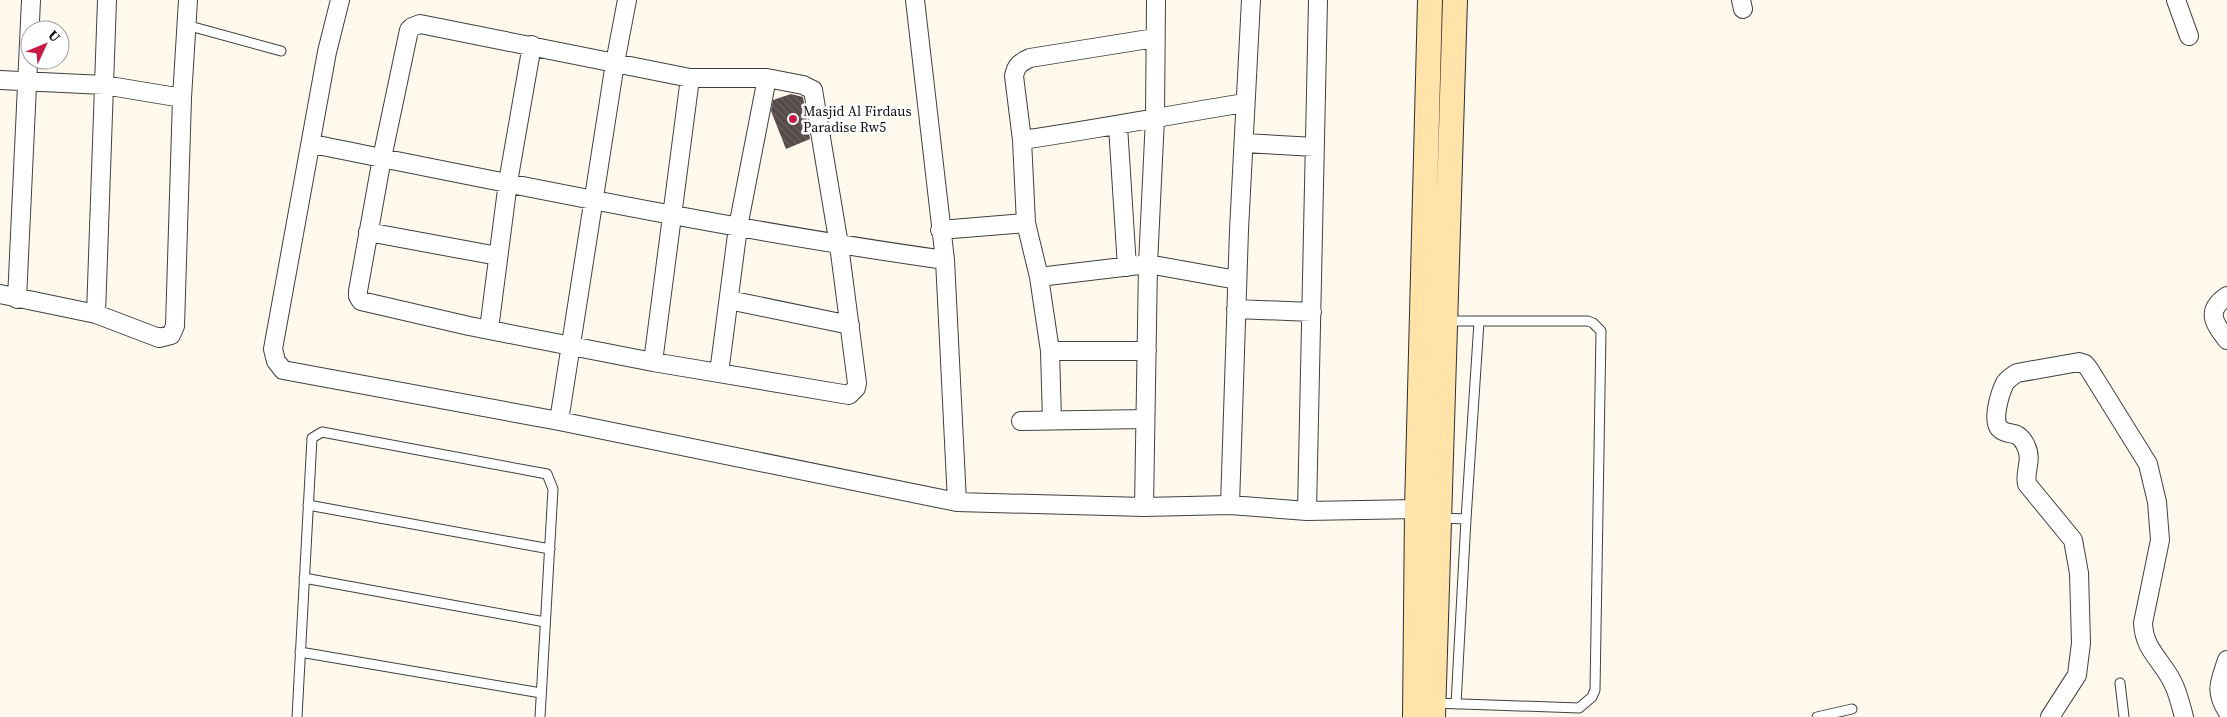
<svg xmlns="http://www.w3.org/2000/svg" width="2227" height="717" font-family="'Source Serif 4',serif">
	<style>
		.building { fill: url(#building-back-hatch) }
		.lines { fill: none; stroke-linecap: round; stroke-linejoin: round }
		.service-casing { stroke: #404040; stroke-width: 11 }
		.minor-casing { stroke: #404040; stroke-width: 20 }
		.secondary-casing { stroke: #2f2f2f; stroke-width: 26 }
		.service { stroke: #fff; stroke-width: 9 }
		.minor { stroke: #fff; stroke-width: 18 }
		.secondary { stroke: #ffe3a8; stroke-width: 24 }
		.poi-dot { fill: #c71b46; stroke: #fff; stroke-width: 2 }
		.labels { text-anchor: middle; stroke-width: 5; stroke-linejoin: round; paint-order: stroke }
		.poi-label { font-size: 14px; fill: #0d0d0d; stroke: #fff; text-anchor: start }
	</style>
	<defs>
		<pattern id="building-back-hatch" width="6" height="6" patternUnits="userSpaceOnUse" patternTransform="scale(1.25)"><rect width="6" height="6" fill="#574b49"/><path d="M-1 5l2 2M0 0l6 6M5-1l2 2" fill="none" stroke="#6a605f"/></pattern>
	</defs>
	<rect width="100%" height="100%" fill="#fff8ed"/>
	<path class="building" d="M 791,94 L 803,97 L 810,139 L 786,149 L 771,111 L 773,100 Z"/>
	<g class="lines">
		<g class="service-casing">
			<path id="service" d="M 186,25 L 281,51
				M 308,505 L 550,549
				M 1439,518 L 1466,519 L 1479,322
				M 304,578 L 545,622
				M 300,652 L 541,693
				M 2120,683 L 2124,717
				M 1434,703 L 1579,708 L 1592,697 L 1595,690 L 1601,331 L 1593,323 L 1588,321 L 1447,321
				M 1456,704 L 1466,519
				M 297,717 L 312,438 L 322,432 L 547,474 L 553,489 L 540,717
				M 1817,717 L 1852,709"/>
		</g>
		<g class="minor-casing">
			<path id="minor" d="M 340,0 L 327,52 L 273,349 L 276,361 L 283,370 L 559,421 L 957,502 L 1144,507 L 1230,505 L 1307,511 L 1417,509
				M 915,0 L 945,260 L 957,502
				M 1741,0 L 1743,9
				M 2176,0 L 2189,36
				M 420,24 L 690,78 L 767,78 L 803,85 L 813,90 L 839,245 L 857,383 L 856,388 L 849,395 L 653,362 L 469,326 L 361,301 L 358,296 L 358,291 L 382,158 L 409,30 L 412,27 Z
				M 0,80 L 104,85 L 182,98
				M 1118,126 L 1127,267
				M 1022,140 C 1097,129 1170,115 1245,103
				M 1244,143 L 1315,147
				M 312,144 C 522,186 732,230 945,260
				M 940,230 L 1026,223
				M 368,232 L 498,256
				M 1039,277 L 1148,264 L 1237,280
				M 0,294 L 96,314 L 159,338 L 171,335 L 175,326 L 182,98 L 188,0
				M 2227,296 C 2205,311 2214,323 2227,340
				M 17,299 L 31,0
				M 729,300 L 850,325
				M 1236,309 L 1312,312
				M 96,314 L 107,0
				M 489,329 L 508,182 L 532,45
				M 1050,351 L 1147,351
				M 653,362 L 690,78
				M 719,373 L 738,227 L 767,78
				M 1052,420 L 1050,351 L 1039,277 L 1026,223 L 1022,140 L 1014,76 C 1016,65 1021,62 1030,58 L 1155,38
				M 559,421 L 615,63 L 627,0
				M 1021,421 L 1145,419
				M 1230,505 L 1239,230 L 1251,0
				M 1144,507 L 1148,264 L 1155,118 L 1156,0
				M 1307,511 L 1318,0
				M 2227,660 C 2220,682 2214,690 2227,711
				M 2050,717 L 2077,675 L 2081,643 L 2079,573 L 2073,540 L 2027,484 C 2024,471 2033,461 2026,446 C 2017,427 2008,438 1999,428 C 1992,419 2000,393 2005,383 C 2008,379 2012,376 2017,373 L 2079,362 L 2085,364 L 2089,369 L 2148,464 L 2157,502 L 2160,540 L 2143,623 C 2144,650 2162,660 2173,683 C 2178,693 2181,706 2184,717"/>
		</g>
		<g class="secondary-casing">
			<path id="secondary" d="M 1415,717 L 1417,509 L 1430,0
				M 1433,717 L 1455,0"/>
		</g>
		<use href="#service" class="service"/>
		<use href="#minor" class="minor"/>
		<use href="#secondary" class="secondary"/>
	</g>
	<circle class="poi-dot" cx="793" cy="119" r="5"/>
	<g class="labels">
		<g class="poi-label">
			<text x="803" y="116">Masjid Al Firdaus<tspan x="803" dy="16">Paradise Rw5</tspan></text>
		</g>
	</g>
	<g transform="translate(45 45) rotate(46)"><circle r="24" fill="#ffffff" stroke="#9e9e9e"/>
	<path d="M0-4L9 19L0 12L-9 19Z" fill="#c71b46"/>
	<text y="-8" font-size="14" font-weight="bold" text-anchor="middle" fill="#0d0d0d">U</text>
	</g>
</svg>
